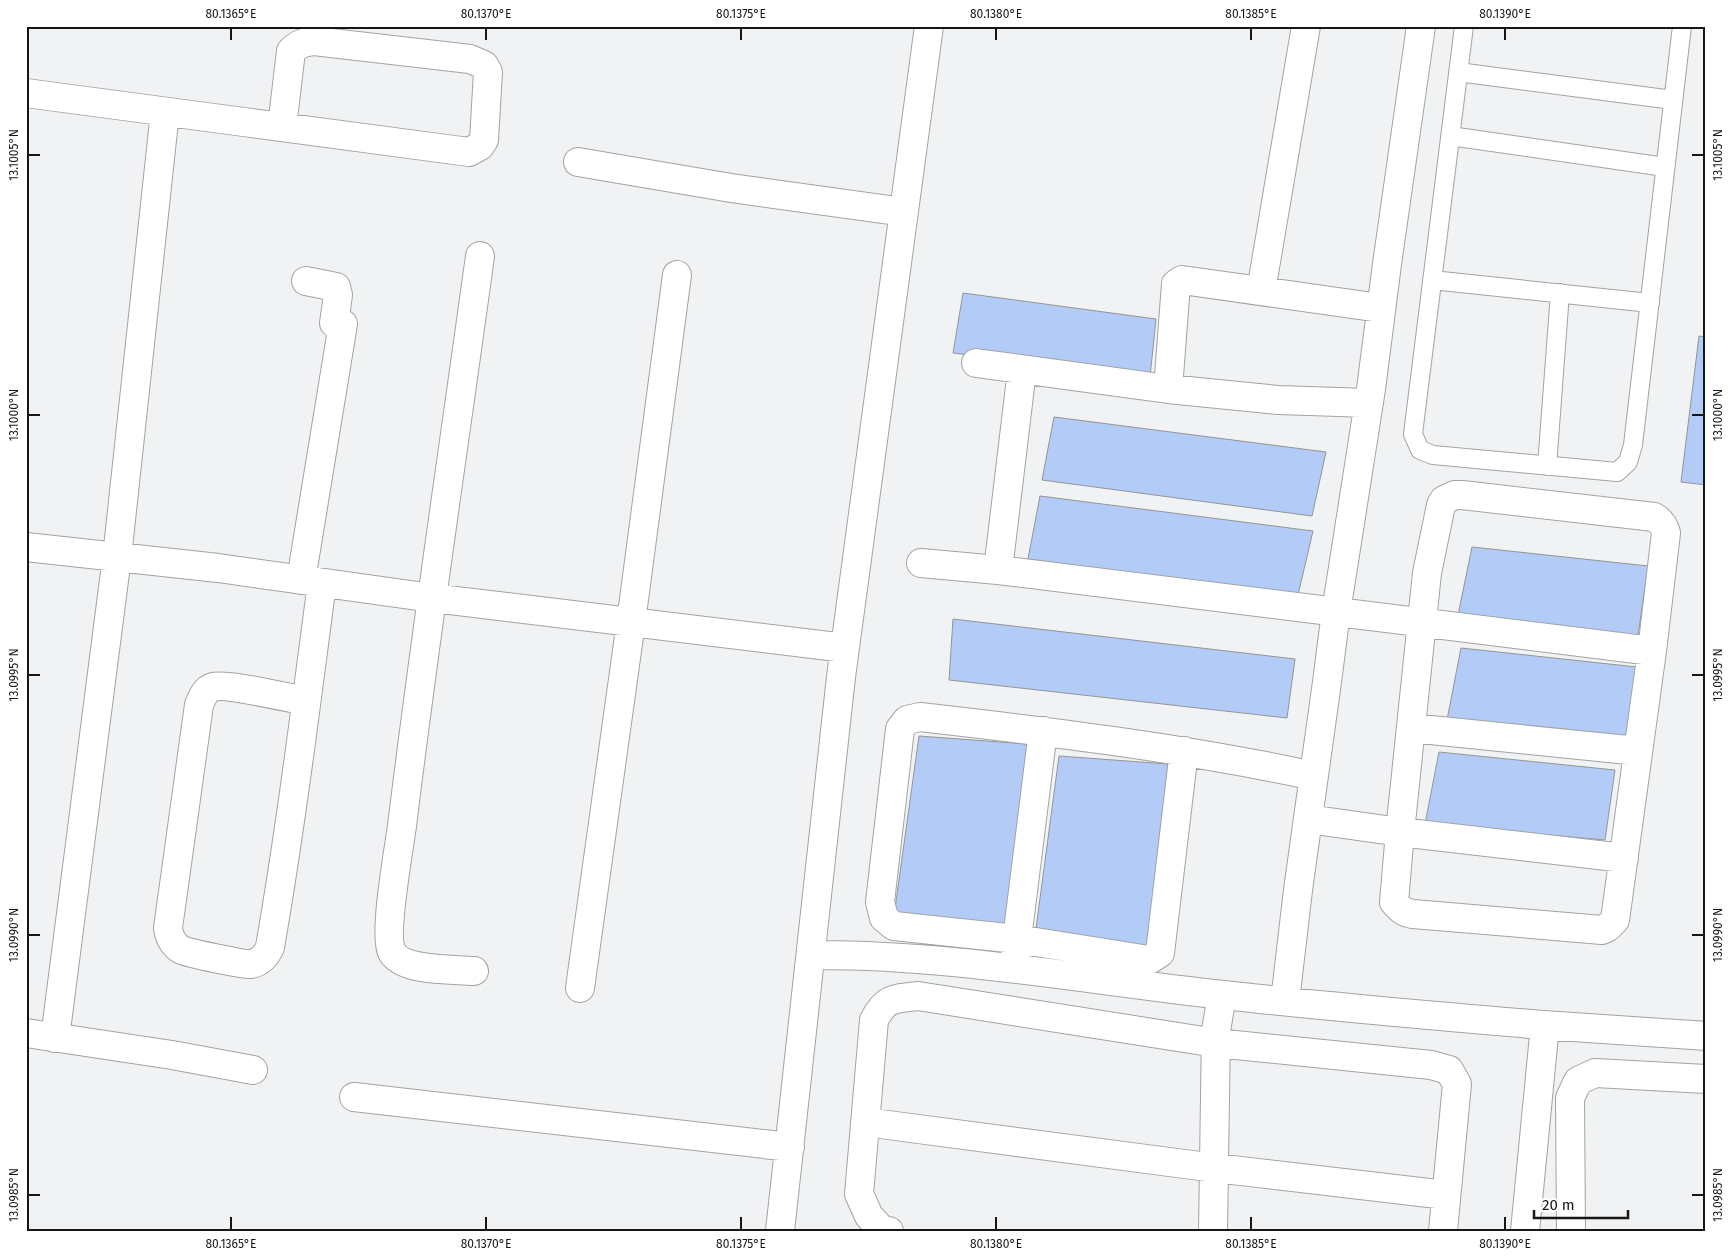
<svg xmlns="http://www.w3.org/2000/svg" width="1732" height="1257" font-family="'Fira Sans',sans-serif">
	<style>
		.building { fill: #b3ccf7; stroke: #949496 }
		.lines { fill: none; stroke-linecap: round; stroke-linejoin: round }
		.service-casing { stroke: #a2a3a4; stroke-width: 20 }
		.minor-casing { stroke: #a2a3a4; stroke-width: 30 }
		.service { stroke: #fff; stroke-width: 18 }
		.minor { stroke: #fff; stroke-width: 28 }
		.ticks { fill: none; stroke: #161617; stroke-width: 2 }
		.neatline { fill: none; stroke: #161617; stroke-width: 2 }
		.ticks-label { font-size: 12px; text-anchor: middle; fill: #161617 }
	</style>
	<rect width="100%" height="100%" fill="#f1f2f3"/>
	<path class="building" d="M 963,293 L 1156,319 L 1150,377 L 953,353 Z
		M 1699,336 L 1706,337 L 1706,485 L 1681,482 Z
		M 1054,417 L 1326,452 L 1312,516 L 1042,480 Z
		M 1040,496 L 1313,531 L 1298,595 L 1028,559 Z
		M 1472,547 L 1648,566 L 1638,636 L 1457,620 Z
		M 953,619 L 1295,659 L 1287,718 L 949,680 Z
		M 1461,648 L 1637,667 L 1627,737 L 1447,720 Z
		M 919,736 L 1027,744 L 1006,926 L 894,916 Z
		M 1439,752 L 1615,770 L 1605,840 L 1425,824 Z
		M 1059,756 L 1168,764 L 1147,946 L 1035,936 Z"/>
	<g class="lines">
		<g class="service-casing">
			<path id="service" d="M 1464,26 L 1413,434 L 1420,450 L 1433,455 L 1617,472 L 1628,462 L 1633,445 L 1682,26
				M 1458,72 L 1673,100
				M 1450,136 L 1665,167
				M 1432,280 L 1650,303
				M 1547,466 L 1560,293"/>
		</g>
		<g class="minor-casing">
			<path id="minor" d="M 26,93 C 174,112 321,133 469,152 L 480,146 L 484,140 L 488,72 L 484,65 L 470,59 L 314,41 C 304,42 298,44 291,51 L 282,127
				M 578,162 L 731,188 L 904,212
				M 1261,291 L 1306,26
				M 976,363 L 1168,389 L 1278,400 L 1369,403
				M 1168,389 L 1176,284 L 1182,280 L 1380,308
				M 1455,495 L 1462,495 L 1654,517 C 1661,521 1664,525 1666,533 L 1652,651 L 1615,920 L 1608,927 L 1602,930 L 1413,914 C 1404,913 1400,909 1394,902 L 1400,832 L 1427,573 L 1441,505 L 1444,500 Z
				M 26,547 L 218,568 L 432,598 L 845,648
				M 921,563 L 998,570 L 1652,651
				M 998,570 L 1022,370
				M 301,580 L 343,324 L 334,323 L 338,295 L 336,287 L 306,281
				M 306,701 C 290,698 225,683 213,687 C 205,689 202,698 199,705 L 168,928 C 169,937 174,946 182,950 C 188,953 245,965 251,964 C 261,962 266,956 270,947 C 291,826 306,704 322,583
				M 1411,728 L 1638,751
				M 1043,731 L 1017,939 L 894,926 L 884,918 L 880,902 L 900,729 L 907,720 L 920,717 C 1052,732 1184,748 1314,776
				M 1308,819 L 1400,832 L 1624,858
				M 811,955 C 949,954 1087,980 1224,995 C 1330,1007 1437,1016 1543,1025 C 1598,1029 1652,1032 1706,1036
				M 1015,958 L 1017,939 L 1149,960 L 1160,953 L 1184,751
				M 474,971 C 454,969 403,972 392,952 C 383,936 399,848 402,826 C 425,636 454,446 480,256
				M 580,988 L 631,622 L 677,275
				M 1285,1001 L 1298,890 L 1327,682 L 1336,612 L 1371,389 L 1387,264 L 1421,26
				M 26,1033 L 172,1055 L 253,1070
				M 55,1038 L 117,557 L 165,112
				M 354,1097 L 790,1147
				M 865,1122 L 1215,1168 L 1446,1195
				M 780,1231 L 841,677 L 929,26
				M 889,1231 L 882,1230 L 869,1216 L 859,1194 L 874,1020 C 886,997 894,999 918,996 L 1216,1043 L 1431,1065 L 1449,1070 L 1457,1084 L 1443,1231
				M 1213,1231 L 1216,1031 L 1222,995
				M 1525,1231 L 1545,1025
				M 1571,1231 L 1570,1098 L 1578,1081 L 1595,1073 L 1706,1079"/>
		</g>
		<use href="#service" class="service"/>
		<use href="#minor" class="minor"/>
	</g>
	<path class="ticks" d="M 231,28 L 231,40M 486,28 L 486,40M 741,28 L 741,40M 996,28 L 996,40M 1251,28 L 1251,40M 1505,28 L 1505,40M 28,155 L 40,155M 1692,155 L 1704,155M 28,415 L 40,415M 1692,415 L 1704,415M 28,675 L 40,675M 1692,675 L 1704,675M 28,935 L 40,935M 1692,935 L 1704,935M 28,1195 L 40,1195M 1692,1195 L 1704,1195M 231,1217 L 231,1230M 486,1217 L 486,1230M 741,1217 L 741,1230M 996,1217 L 996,1230M 1251,1217 L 1251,1230M 1505,1217 L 1505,1230"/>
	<rect width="1732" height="1257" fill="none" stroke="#ffffff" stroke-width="55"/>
	<path d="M1534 1210v8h94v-8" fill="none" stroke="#161617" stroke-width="2.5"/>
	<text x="1542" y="1210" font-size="15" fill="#161617" stroke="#ffffff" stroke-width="4" paint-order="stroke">20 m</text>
	<rect x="28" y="28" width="1676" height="1202" class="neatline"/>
	<g class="ticks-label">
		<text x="231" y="18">80.1365°E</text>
		<text x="486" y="18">80.1370°E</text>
		<text x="741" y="18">80.1375°E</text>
		<text x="996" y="18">80.1380°E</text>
		<text x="1251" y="18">80.1385°E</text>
		<text x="1505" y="18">80.1390°E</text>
		<text transform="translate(14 155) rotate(-90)" y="4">13.1005°N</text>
		<text transform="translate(1718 155) rotate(-90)" y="4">13.1005°N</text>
		<text transform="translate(14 415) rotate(-90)" y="4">13.1000°N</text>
		<text transform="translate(1718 415) rotate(-90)" y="4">13.1000°N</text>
		<text transform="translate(14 675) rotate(-90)" y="4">13.0995°N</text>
		<text transform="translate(1718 675) rotate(-90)" y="4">13.0995°N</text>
		<text transform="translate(14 935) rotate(-90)" y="4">13.0990°N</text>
		<text transform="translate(1718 935) rotate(-90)" y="4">13.0990°N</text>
		<text transform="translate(14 1195) rotate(-90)" y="4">13.0985°N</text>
		<text transform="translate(1718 1195) rotate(-90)" y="4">13.0985°N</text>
		<text x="231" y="1248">80.1365°E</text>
		<text x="486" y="1248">80.1370°E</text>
		<text x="741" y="1248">80.1375°E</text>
		<text x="996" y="1248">80.1380°E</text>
		<text x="1251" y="1248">80.1385°E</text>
		<text x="1505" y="1248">80.1390°E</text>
	</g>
</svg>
